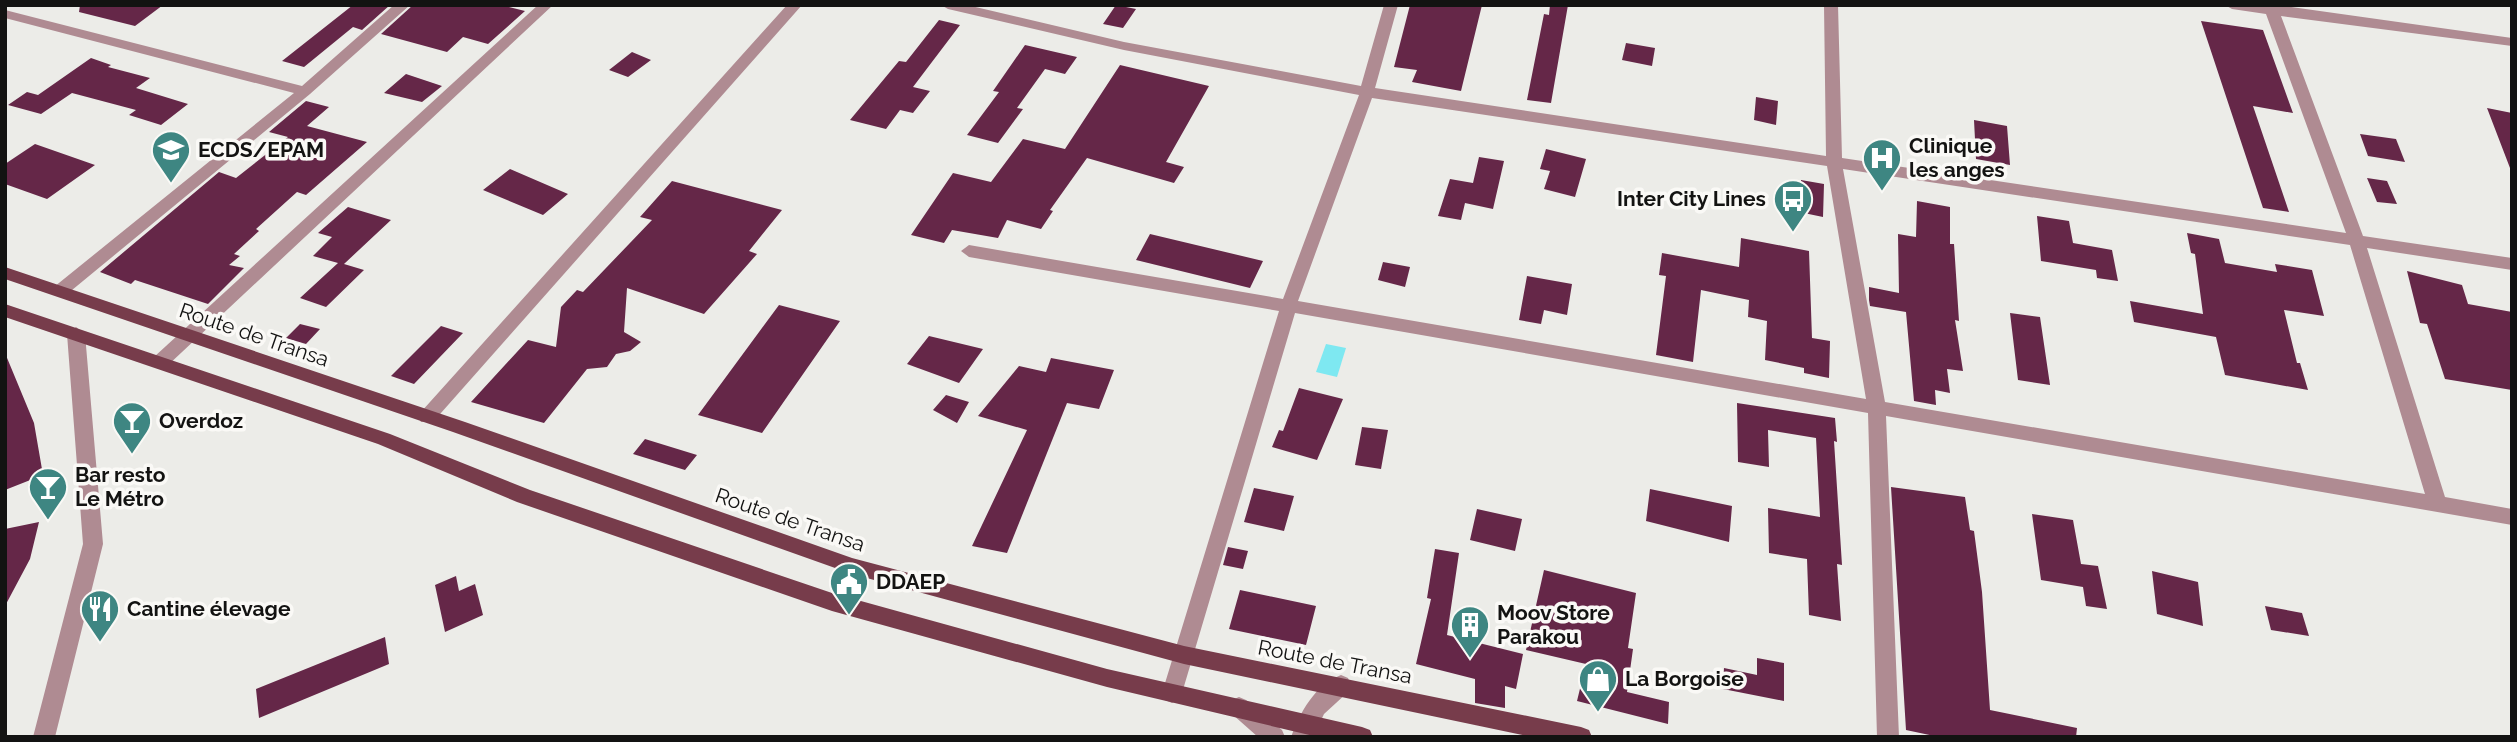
<svg xmlns="http://www.w3.org/2000/svg" width="2517" height="742" font-family="Raleway,sans-serif">
	<style>
		.water { fill: #7ee8f1 }
		.building { fill: #652748 }
		.lines { fill: none; stroke-linecap: round; stroke-linejoin: round }
		.minor { fill: #af8b92; fill-rule: evenodd }
		.tertiary { fill: #af8b92; fill-rule: evenodd }
		.primary { fill: #773c4b; fill-rule: evenodd }
		.labels { text-anchor: middle; stroke-width: 7; stroke-linejoin: round; paint-order: stroke }
		.poi-label { font-size: 21px; font-weight: bold; fill: #131312; stroke: #faf9f6; text-anchor: start }
		.street-label { font-size: 21px; fill: #131312; stroke: #faf9f6 }
	</style>
	<rect width="100%" height="100%" fill="#ecece8"/>
	<path class="water" d="M 1326,344 L 1346,348 L 1337,377 L 1316,372 Z"/>
	<path class="building" d="M 80,5 L 163,5 L 135,26 L 79,12 Z
		M 353,5 L 390,5 L 362,30 L 353,27 L 304,67 L 282,61 Z
		M 413,5 L 501,5 L 525,11 L 488,44 L 463,37 L 447,52 L 381,34 Z
		M 1116,5 L 1136,9 L 1123,28 L 1103,24 Z
		M 1410,5 L 1482,5 L 1461,91 L 1412,82 L 1417,70 L 1394,67 Z
		M 1550,5 L 1568,5 L 1551,103 L 1527,100 L 1544,14 L 1549,15 Z
		M 939,20 L 960,25 L 913,87 L 930,91 L 913,113 L 900,110 L 886,129 L 850,120 L 899,61 L 906,62 Z
		M 2201,21 L 2263,30 L 2293,113 L 2253,106 L 2289,212 L 2263,208 Z
		M 1626,43 L 1655,48 L 1652,66 L 1622,60 Z
		M 1025,45 L 1077,57 L 1065,74 L 1045,69 L 1017,108 L 1023,109 L 998,143 L 967,135 L 999,92 L 993,91 Z
		M 632,52 L 651,60 L 628,77 L 609,70 Z
		M 91,58 L 111,65 L 108,67 L 150,78 L 136,88 L 188,104 L 161,125 L 129,115 L 136,110 L 72,93 L 41,114 L 8,105 L 27,92 L 38,95 Z
		M 1120,65 L 1209,86 L 1166,162 L 1184,167 L 1174,183 L 1087,158 L 1050,210 L 1053,211 L 1041,229 L 1007,220 L 998,238 L 952,230 L 944,243 L 911,235 L 953,173 L 991,182 L 1023,139 L 1065,149 Z
		M 406,74 L 442,86 L 422,102 L 384,93 Z
		M 1756,97 L 1778,101 L 1776,125 L 1754,120 Z
		M 306,101 L 329,107 L 307,126 L 367,142 L 306,195 L 297,192 L 256,229 L 259,231 L 234,254 L 240,256 L 229,265 L 244,268 L 208,304 L 135,280 L 131,284 L 100,272 L 219,172 L 236,178 L 288,137 L 269,132 Z
		M 2487,108 L 2512,113 L 2512,167 L 2510,168 Z
		M 1974,120 L 2007,126 L 2010,165 L 1976,159 Z
		M 2360,134 L 2396,139 L 2405,162 L 2368,156 Z
		M 35,144 L 95,165 L 47,199 L 5,184 L 5,164 Z
		M 1546,149 L 1586,159 L 1575,197 L 1544,189 L 1550,171 L 1540,169 Z
		M 1479,157 L 1504,161 L 1493,209 L 1465,203 L 1461,220 L 1438,216 L 1450,179 L 1473,183 Z
		M 510,169 L 568,194 L 543,215 L 483,190 Z
		M 2367,178 L 2387,181 L 2397,204 L 2377,202 Z
		M 1801,180 L 1824,184 L 1823,217 L 1799,212 Z
		M 672,181 L 782,210 L 749,251 L 757,254 L 704,314 L 627,288 L 624,332 L 641,342 L 630,351 L 616,354 L 607,367 L 587,369 L 544,423 L 471,402 L 528,340 L 556,347 L 561,307 L 577,290 L 583,292 L 652,220 L 640,217 Z
		M 1917,201 L 1950,207 L 1950,244 L 1954,244 L 1959,321 L 1955,320 L 1963,371 L 1947,369 L 1950,393 L 1935,390 L 1936,405 L 1914,401 L 1906,312 L 1870,306 L 1869,300 L 1869,287 L 1899,293 L 1898,234 L 1916,237 Z
		M 348,207 L 391,220 L 344,264 L 364,270 L 326,307 L 300,298 L 338,263 L 313,256 L 332,237 L 318,233 Z
		M 2037,216 L 2069,221 L 2073,243 L 2112,250 L 2118,281 L 2097,278 L 2096,270 L 2041,261 Z
		M 2187,233 L 2219,239 L 2225,263 L 2277,272 L 2275,264 L 2312,270 L 2324,316 L 2284,310 L 2297,363 L 2300,363 L 2308,390 L 2225,375 L 2216,337 L 2134,322 L 2130,301 L 2203,314 L 2195,254 L 2191,253 Z
		M 1150,234 L 1263,261 L 1250,288 L 1136,260 Z
		M 1741,238 L 1809,251 L 1812,338 L 1830,341 L 1829,378 L 1804,373 L 1804,368 L 1765,360 L 1767,321 L 1748,317 L 1749,300 L 1701,290 L 1693,362 L 1656,355 L 1666,276 L 1659,275 L 1662,253 L 1739,267 Z
		M 1383,262 L 1410,267 L 1405,287 L 1378,280 Z
		M 2407,271 L 2462,285 L 2468,304 L 2512,312 L 2512,390 L 2445,379 L 2427,324 L 2420,323 Z
		M 1527,276 L 1572,284 L 1567,315 L 1544,310 L 1541,324 L 1519,320 Z
		M 779,305 L 840,321 L 762,433 L 698,415 Z
		M 2010,313 L 2040,317 L 2050,385 L 2018,380 Z
		M 300,324 L 320,329 L 306,344 L 286,338 Z
		M 441,326 L 463,333 L 414,384 L 391,376 Z
		M 929,336 L 983,349 L 959,383 L 907,364 Z
		M 5,353 L 34,423 L 43,475 L 5,490 Z
		M 1051,358 L 1114,370 L 1099,409 L 1067,403 L 1007,553 L 972,546 L 1027,430 L 978,416 L 1019,366 L 1046,372 Z
		M 1299,388 L 1343,399 L 1317,460 L 1272,447 L 1279,430 L 1283,431 Z
		M 946,395 L 969,402 L 957,423 L 933,410 Z
		M 1737,403 L 1835,418 L 1837,442 L 1834,441 L 1842,565 L 1837,564 L 1841,621 L 1809,615 L 1807,559 L 1769,553 L 1768,508 L 1820,517 L 1816,438 L 1768,430 L 1769,467 L 1738,462 Z
		M 1362,427 L 1388,430 L 1381,469 L 1355,465 Z
		M 645,439 L 697,455 L 685,470 L 633,454 Z
		M 1891,487 L 1965,497 L 1970,530 L 1974,531 L 1982,592 L 1990,710 L 2077,728 L 2076,737 L 1939,737 L 1906,730 Z
		M 1254,488 L 1294,496 L 1284,531 L 1244,522 Z
		M 1650,489 L 1732,506 L 1729,542 L 1646,521 Z
		M 1477,509 L 1522,519 L 1515,551 L 1470,540 Z
		M 2032,514 L 2073,520 L 2081,564 L 2098,566 L 2107,609 L 2086,606 L 2083,587 L 2041,580 Z
		M 39,522 L 30,559 L 5,606 L 5,529 Z
		M 1228,547 L 1248,551 L 1243,569 L 1223,565 Z
		M 1435,549 L 1459,553 L 1447,635 L 1523,654 L 1516,689 L 1505,686 L 1505,708 L 1475,703 L 1475,679 L 1416,664 L 1431,599 L 1427,598 Z
		M 1544,570 L 1636,593 L 1628,648 L 1633,649 L 1627,692 L 1669,702 L 1668,724 L 1577,701 L 1586,664 L 1526,650 Z
		M 2152,571 L 2198,582 L 2203,626 L 2157,614 Z
		M 456,576 L 459,591 L 475,584 L 483,615 L 445,632 L 435,585 Z
		M 1240,590 L 1316,606 L 1306,645 L 1229,629 Z
		M 2265,606 L 2302,613 L 2309,636 L 2271,630 Z
		M 385,637 L 389,664 L 259,718 L 256,689 Z
		M 1757,658 L 1784,663 L 1784,701 L 1723,689 L 1724,668 L 1757,675 Z"/>
	<g class="lines">
		<path class="minor" d="M 394,5 L 410,5 L 310,94 L 66,295 L 54,295 L 52,291 L 54,287 L 294,93 L 5,18 L 5,10 L 302,86 Z
			M 538,5 L 553,5 L 166,367 L 154,367 L 151,362 L 154,357 Z
			M 941,5 L 967,5 L 1124,42 L 1361,86 L 1384,5 L 1398,5 L 1375,88 L 1826,156 L 1824,5 L 1838,5 L 1842,158 L 2346,233 L 2266,14 L 2232,9 L 2225,5 L 2277,5 L 2512,38 L 2512,46 L 2281,16 L 2363,236 L 2512,258 L 2512,270 L 2367,248 L 2445,497 L 2512,509 L 2512,525 L 1886,416 L 1899,737 L 1877,737 L 1868,413 L 1295,313 L 1182,693 L 1179,700 L 1172,703 L 1165,700 L 1162,693 L 1279,311 L 969,257 L 961,251 L 969,245 L 1283,299 L 1359,95 L 1124,50 L 948,9 ZM 1372,98 L 1827,166 L 1866,399 L 1298,301 ZM 1843,169 L 2350,245 L 2425,494 L 1885,402 Z"/>
		<path class="tertiary" d="M 787,5 L 802,5 L 433,422 L 421,422 L 418,417 L 421,412 Z
			M 76,327 L 85,334 L 103,544 L 55,737 L 33,737 L 83,544 L 67,334 Z
			M 1341,675 L 1348,678 L 1351,685 L 1348,692 L 1324,714 L 1313,737 L 1291,737 C 1301,711 1314,686 1341,675 Z
			M 1239,697 L 1246,700 L 1282,730 L 1285,737 L 1258,737 L 1232,714 L 1229,707 L 1232,700 Z"/>
		<path class="primary" d="M 5,267 L 465,422 L 852,558 L 1184,646 L 1581,727 L 1589,730 L 1592,737 L 1532,737 L 1184,664 L 852,574 L 453,432 L 5,279 Z
			M 5,304 L 390,434 L 530,490 L 832,593 L 1107,669 L 1362,727 L 1370,730 L 1373,737 L 1318,737 L 1107,687 L 832,611 L 517,502 L 378,444 L 5,317 Z"/>
	</g>
	<defs>
		<g id="school-pin" transform="scale(2.0125)"><path d="M0 17L-7.5 6A9.5 9.5 0 1 1 7.5 6Z" fill="#3e8682" stroke="#faf9f6"/><path d="M0-5L7-2L0 1L-7-2ZM-4 1L0 2.5L4 1V4Q0 6-4 4Z" fill="#fff"/></g>
		<g id="hospital-pin" transform="scale(2.0125)"><path d="M0 17L-7.5 6A9.5 9.5 0 1 1 7.5 6Z" fill="#3e8682" stroke="#faf9f6"/><path d="M-5-5h3v3.5h4V-5h3V5h-3V1.5h-4V5h-3Z" fill="#fff"/></g>
		<g id="bus-pin" transform="scale(2.0125)"><path d="M0 17L-7.5 6A9.5 9.5 0 1 1 7.5 6Z" fill="#3e8682" stroke="#faf9f6"/><path d="M-5-6H5V4H4V6H2V4H-2V6H-4V4H-5ZM-3.5-4V0h7V-4ZM-3.5 1.2v1.5H-2V1.2ZM2 1.2v1.5H3.5V1.2Z" fill="#fff"/></g>
		<g id="bar-pin" transform="scale(2.0125)"><path d="M0 17L-7.5 6A9.5 9.5 0 1 1 7.5 6Z" fill="#3e8682" stroke="#faf9f6"/><path d="M-6-5H6L.8 .8V4.5H3.5V6h-7V4.5H-.8V.8Z" fill="#fff"/></g>
		<g id="civic-pin" transform="scale(2.0125)"><path d="M0 17L-7.5 6A9.5 9.5 0 1 1 7.5 6Z" fill="#3e8682" stroke="#faf9f6"/><path d="M-.6-6.5H3V-4.5H.6V-3L4-1V1h2V6H-6V1h2V-1L-.6-3ZM-1.2 2.5V6h2.4V2.5Z" fill="#fff"/></g>
		<g id="restaurant-pin" transform="scale(2.0125)"><path d="M0 17L-7.5 6A9.5 9.5 0 1 1 7.5 6Z" fill="#3e8682" stroke="#faf9f6"/><path d="M-5-6h1v4h1v-4h1v4h1v-4h1v5L-1.5 .5V6h-2V.5L-5-1ZM5-6V6H3V1.5H1.5Q1.5-4 5-6Z" fill="#fff"/></g>
		<g id="building-pin" transform="scale(2.0125)"><path d="M0 17L-7.5 6A9.5 9.5 0 1 1 7.5 6Z" fill="#3e8682" stroke="#faf9f6"/><path d="M-4-6H4V6H1V3H-1V6H-4ZM-2.5-4.3h1.7v1.8h-1.7ZM.8-4.3h1.7v1.8H.8ZM-2.5-1h1.7V.8h-1.7ZM.8-1h1.7V.8H.8Z" fill="#fff"/></g>
		<g id="shop-pin" transform="scale(2.0125)"><path d="M0 17L-7.5 6A9.5 9.5 0 1 1 7.5 6Z" fill="#3e8682" stroke="#faf9f6"/><path d="M-5-2.5h2.3a2.7 3.5 0 0 1 5.4 0H5L5.5 6h-11ZM-1.5-2.5h3a1.5 2.3 0 0 0-3 0Z" fill="#fff"/></g>
	</defs>
	<g fill-rule="evenodd">
		<use href="#school-pin" x="171" y="150"/>
		<use href="#hospital-pin" x="1882" y="158"/>
		<use href="#bus-pin" x="1793" y="199"/>
		<use href="#bar-pin" x="132" y="421"/>
		<use href="#bar-pin" x="48" y="487"/>
		<use href="#civic-pin" x="849" y="582"/>
		<use href="#restaurant-pin" x="100" y="609"/>
		<use href="#building-pin" x="1470" y="625"/>
		<use href="#shop-pin" x="1598" y="679"/>
	</g>
	<g class="labels">
		<g class="poi-label">
			<text x="1909" y="153">Clinique<tspan x="1909" dy="24">les anges</tspan></text>
			<text x="198" y="157">ECDS/EPAM</text>
			<text x="1766" y="206" text-anchor="end">Inter City Lines</text>
			<text x="159" y="428">Overdoz</text>
			<text x="75" y="482">Bar resto<tspan x="75" dy="24">Le Métro</tspan></text>
			<text x="876" y="589">DDAEP</text>
			<text x="127" y="616">Cantine élevage</text>
			<text x="1497" y="620">Moov Store<tspan x="1497" dy="24">Parakou</tspan></text>
			<text x="1625" y="686">La Borgoise</text>
		</g>
		<g class="street-label">
			<text transform="translate(254 335) rotate(19)" y="7">Route de Transa</text>
			<text transform="translate(790 520) rotate(19)" y="7">Route de Transa</text>
			<text transform="translate(1335 662) rotate(11)" y="7">Route de Transa</text>
		</g>
	</g>
	<rect width="2517" height="742" fill="none" stroke="#131312" stroke-width="14"/>
</svg>
